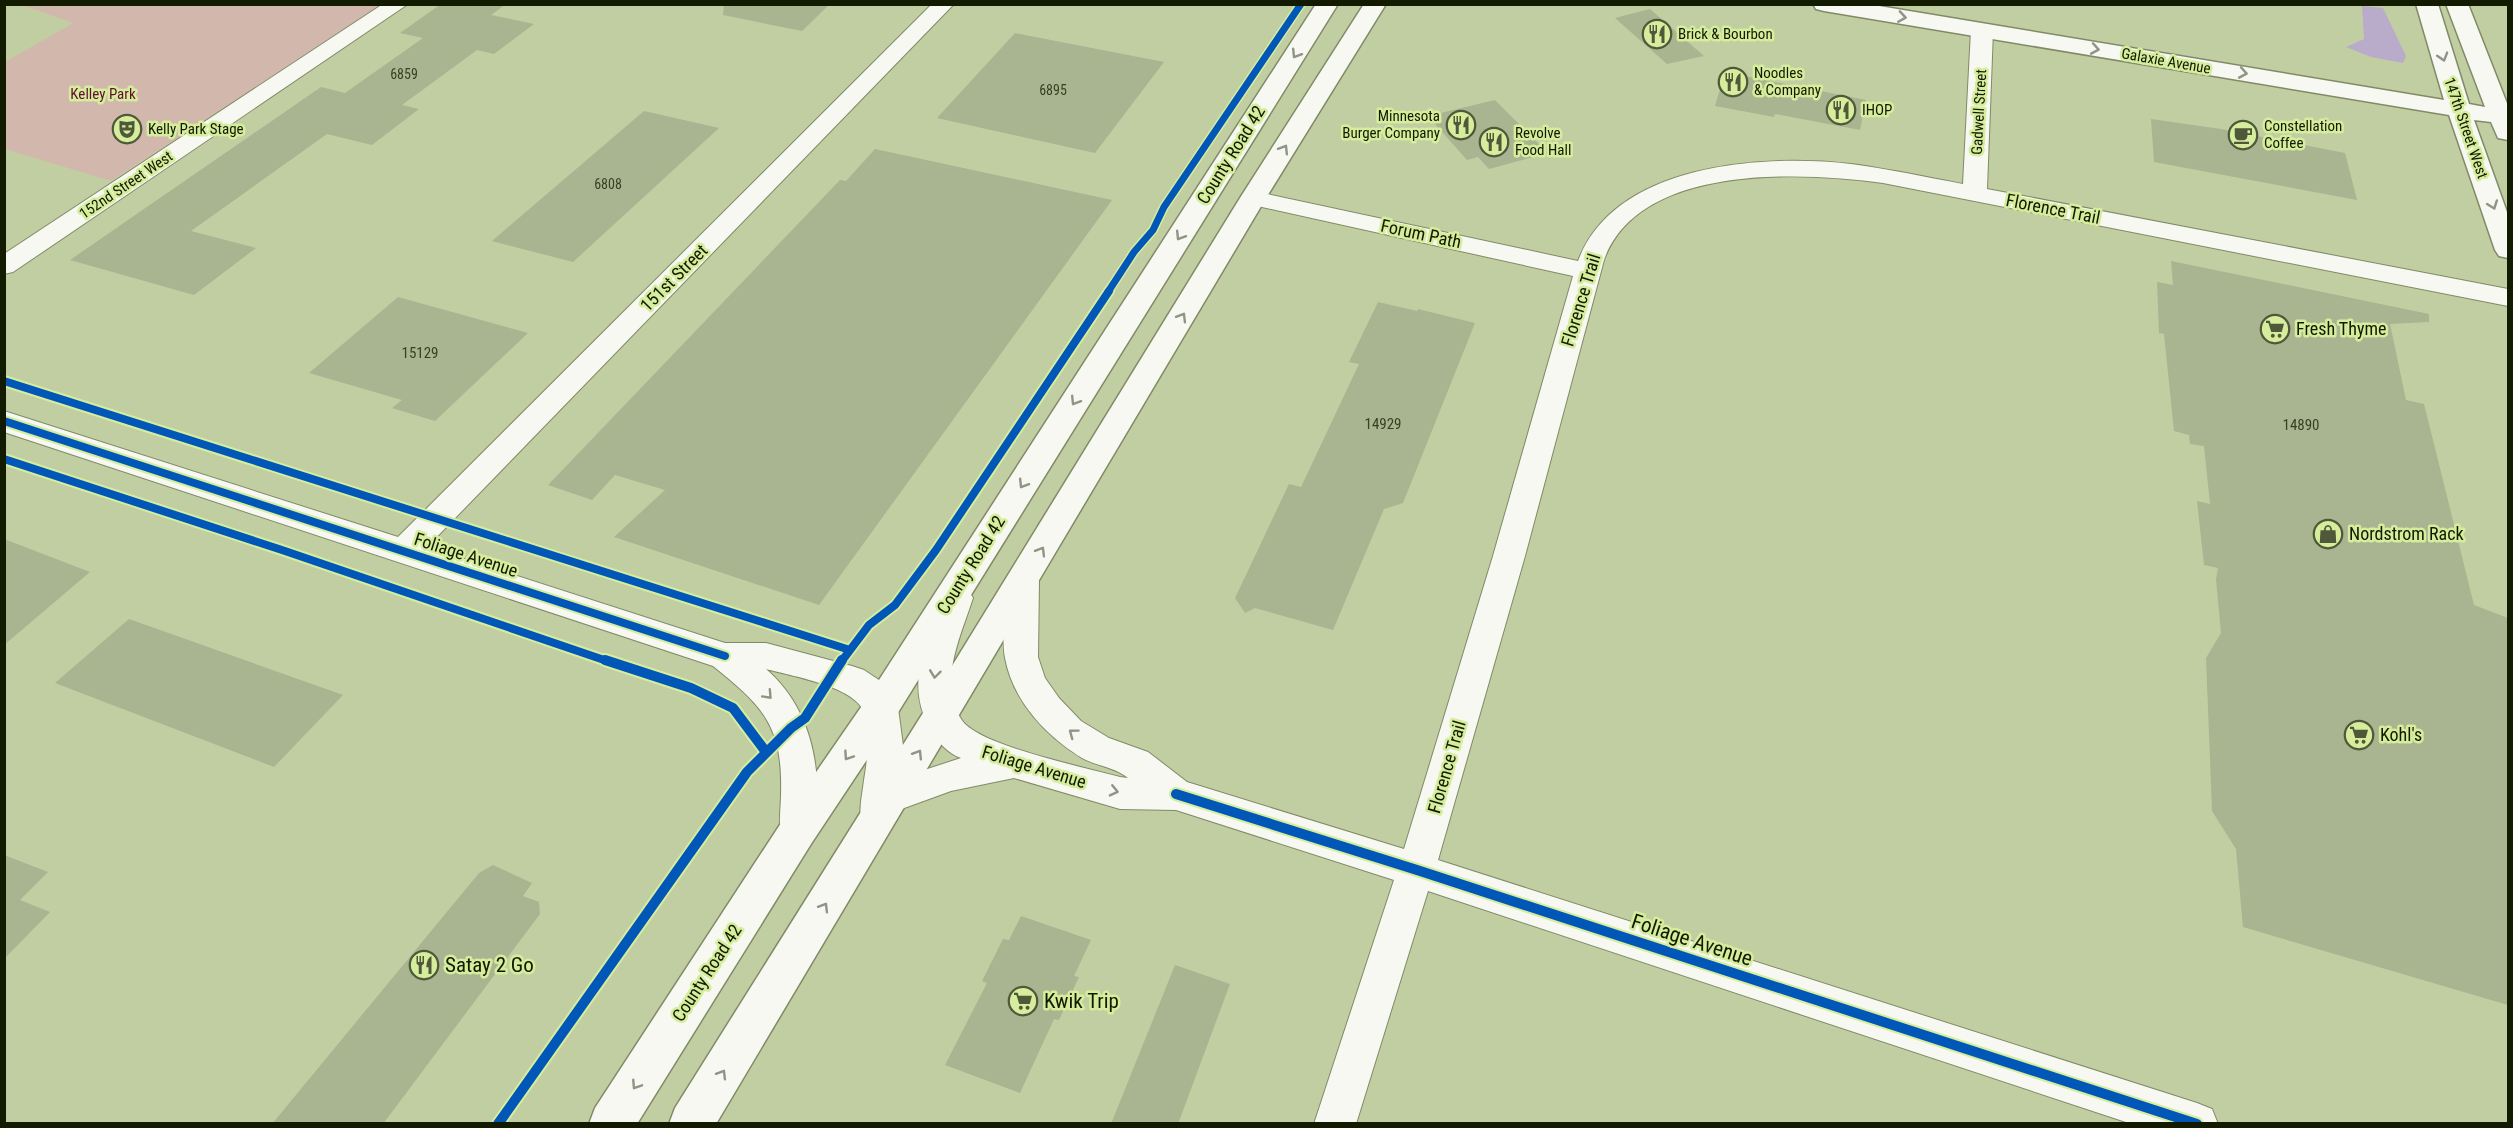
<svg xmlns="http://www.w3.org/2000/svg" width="2513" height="1128" font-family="'Roboto Condensed',sans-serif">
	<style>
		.green { fill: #d2b8ac }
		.water { fill: #b9abca }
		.building { fill: #a9b491 }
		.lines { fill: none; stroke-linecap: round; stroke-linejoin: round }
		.minor-casing { stroke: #818a67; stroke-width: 2 }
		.tertiary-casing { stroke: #818a67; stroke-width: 3 }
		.trunk-casing { stroke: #818a67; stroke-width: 3 }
		.minor { fill: #f6f8f1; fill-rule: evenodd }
		.tertiary { fill: #f6f8f1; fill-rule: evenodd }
		.trunk { fill: #f6f8f1; fill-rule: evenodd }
		.cycleway-far2-casing { stroke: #d5ed9c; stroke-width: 10 }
		.cycleway-far1-casing { stroke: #d5ed9c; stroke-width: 12 }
		.cycleway-casing { stroke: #d5ed9c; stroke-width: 14 }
		.cycleway-far2 { stroke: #0057b8; stroke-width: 7 }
		.cycleway-far1 { stroke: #0057b8; stroke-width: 8 }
		.cycleway { stroke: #0057b8; stroke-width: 10 }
		.oneway { stroke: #8f9485 }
		.labels { text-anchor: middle; stroke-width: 5; stroke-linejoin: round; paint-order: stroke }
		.far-number-label { font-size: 14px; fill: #384024 }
		.far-poi-label { font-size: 15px; fill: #121a00; stroke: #d5ed9c; text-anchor: start }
		.far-street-label { font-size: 15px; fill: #121a00; stroke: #d5ed9c }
		.far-park-label { font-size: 15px; fill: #640b30; stroke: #d5ed9c }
		.number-label { font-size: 15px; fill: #384024 }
		.street-label { font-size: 18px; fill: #121a00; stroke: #d5ed9c }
		.poi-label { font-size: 18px; fill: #121a00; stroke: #d5ed9c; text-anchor: start }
		.near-street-label { font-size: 21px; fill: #121a00; stroke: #d5ed9c }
		.near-poi-label { font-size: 21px; fill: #121a00; stroke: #d5ed9c; text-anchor: start }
	</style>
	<rect width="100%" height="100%" fill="#c1cea2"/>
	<path class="green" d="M 22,5 L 382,5 L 111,181 L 5,149 L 5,62 L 73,23 Z"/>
	<path class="water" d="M 2362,6 L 2383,8 L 2406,56 L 2403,63 L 2371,57 L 2346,47 L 2364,39 Z"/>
	<path class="building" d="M 441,4 L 506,4 L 491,15 L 534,24 L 494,54 L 477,50 L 402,105 L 419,109 L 372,145 L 327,134 L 191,231 L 256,248 L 194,295 L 70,260 L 321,87 L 345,93 L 423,38 L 400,33 Z
		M 724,4 L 830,4 L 802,31 L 723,15 Z
		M 1650,9 L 1704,56 L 1667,64 L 1615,18 Z
		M 1015,33 L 1164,62 L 1095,153 L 937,118 Z
		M 1725,72 L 1866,100 L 1860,130 L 1775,114 L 1774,117 L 1715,106 Z
		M 1495,100 L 1548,153 L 1489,169 L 1478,157 L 1467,160 L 1428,116 Z
		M 644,111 L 719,128 L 573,262 L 492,241 Z
		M 2151,119 L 2221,129 L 2345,153 L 2357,200 L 2154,162 Z
		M 875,149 L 1112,200 L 819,605 L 614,537 L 665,490 L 615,475 L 592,500 L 548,485 L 840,180 L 846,181 Z
		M 2171,261 L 2429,314 L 2429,322 L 2390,324 L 2406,400 L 2424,404 L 2474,605 L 2508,618 L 2508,1005 L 2243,927 L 2236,849 L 2212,811 L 2206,658 L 2221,633 L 2216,579 L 2218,568 L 2204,565 L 2197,501 L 2210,504 L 2204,446 L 2190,444 L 2189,435 L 2174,431 L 2164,334 L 2159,333 L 2157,282 L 2173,285 Z
		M 398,297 L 528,333 L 435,421 L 392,408 L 402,400 L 309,373 Z
		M 1378,302 L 1417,311 L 1418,309 L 1475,323 L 1403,503 L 1384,509 L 1333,630 L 1255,608 L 1245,613 L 1235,598 L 1289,484 L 1301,487 L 1359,364 L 1349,362 Z
		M 4,539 L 90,572 L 4,645 Z
		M 129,619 L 343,695 L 274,767 L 55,683 Z
		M 4,855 L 48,872 L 20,900 L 50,912 L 4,959 Z
		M 493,865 L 532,883 L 523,896 L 539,902 L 540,914 L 383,1124 L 272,1124 L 479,873 Z
		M 1021,916 L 1091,940 L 1074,976 L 1079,977 L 1059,1020 L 1054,1019 L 1020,1093 L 945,1065 L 987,983 L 982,981 L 1003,939 L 1009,940 Z
		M 1175,965 L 1230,984 L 1178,1124 L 1111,1124 Z"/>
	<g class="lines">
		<g class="minor-casing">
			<path id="minor" d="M 383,4 L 408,4 L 13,272 L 4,274 L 4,254 Z
				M 932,4 L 954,4 L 427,547 L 725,643 L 766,643 L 852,666 L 864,670 L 879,680 L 898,708 L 904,753 L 900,778 L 961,758 C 947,753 939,743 931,730 C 904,685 926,643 941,598 L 946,589 L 957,585 L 968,589 L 973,598 C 964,626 950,657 951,686 C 952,698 957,716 965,724 C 990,748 1084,767 1120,777 L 1128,778 C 1115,767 1096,766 1082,758 C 1046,736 1013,701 1005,658 C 1001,639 1006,601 1007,580 L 1012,571 L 1023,568 L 1034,571 L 1039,580 L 1038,657 L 1045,678 L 1059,698 L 1081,721 L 1109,738 L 1148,752 L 1187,782 L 1404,849 L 1493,556 L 1573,276 L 1244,203 L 1241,198 L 1244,193 L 1253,191 L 1578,261 C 1615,163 1763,154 1851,164 C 1889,169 1926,177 1963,184 L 1971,30 L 1974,25 L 1982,24 L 1990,25 L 1993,30 L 1987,189 L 2508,289 L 2508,306 L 1883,183 C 1802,172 1639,163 1604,260 L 1525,556 L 1438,860 L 2197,1103 L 2212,1109 L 2218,1124 L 2132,1124 L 1428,891 L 1356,1124 L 1314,1124 L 1394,880 L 1176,810 L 1120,809 L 1014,778 L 951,791 L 896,811 L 890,829 L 877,834 L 864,829 C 857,813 862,798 864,780 C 867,763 871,729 864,712 C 854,686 791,676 766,669 C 805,703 819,752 817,803 C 816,818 816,830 810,844 L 797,848 L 784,844 C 777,827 781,811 781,794 C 783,726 763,706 713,666 L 4,432 L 4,411 L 398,537 Z"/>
		</g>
		<g class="tertiary-casing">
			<path id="tertiary" d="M 1813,4 L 1867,4 L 2444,100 L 2416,4 L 2438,4 L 2469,104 L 2485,107 L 2446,4 L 2468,4 L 2508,106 L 2508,140 L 2498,138 L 2491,122 L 2474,120 L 2508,215 L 2508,258 L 2499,256 L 2495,250 L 2449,115 L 1824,11 L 1816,9 Z"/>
		</g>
		<g class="trunk-casing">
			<path id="trunk" d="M 1316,4 L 1338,4 L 894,719 L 811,844 L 637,1124 L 589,1124 L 595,1108 L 783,820 L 868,697 Z
				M 1364,4 L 1386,4 L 1266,198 L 716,1124 L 669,1124 L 675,1108 L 928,705 L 1240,198 Z"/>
		</g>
		<use href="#minor" class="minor"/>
		<use href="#tertiary" class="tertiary"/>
		<use href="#trunk" class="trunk"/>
		<g class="cycleway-far2-casing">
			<path id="cycleway-far2" d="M 1108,292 L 1134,252 L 1153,230 L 1164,207 L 1301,4"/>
		</g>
		<g class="cycleway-far1-casing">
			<path id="cycleway-far1" d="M 4,381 L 850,650
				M 4,421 L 725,656
				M 4,459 L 282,550 L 610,662
				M 841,662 L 869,625 L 895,605 L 936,550 L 1109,291"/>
		</g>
		<g class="cycleway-casing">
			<path id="cycleway" d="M 605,660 L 691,688 L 733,708 L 766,752
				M 1176,794 L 1417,870 L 2197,1124
				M 498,1124 L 747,772 L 791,728 L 805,718 L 842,660"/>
		</g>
		<use href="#cycleway-far2" class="cycleway-far2"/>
		<use href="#cycleway-far1" class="cycleway-far1"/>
		<use href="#cycleway" class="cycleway"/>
	</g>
	<defs><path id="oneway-chevron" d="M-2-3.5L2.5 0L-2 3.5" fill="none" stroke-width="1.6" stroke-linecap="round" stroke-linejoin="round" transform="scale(1.5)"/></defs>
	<g class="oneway">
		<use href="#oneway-chevron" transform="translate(1902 17) rotate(9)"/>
		<use href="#oneway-chevron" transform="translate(2095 49) rotate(10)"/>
		<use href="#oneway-chevron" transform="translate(1296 54) rotate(122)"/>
		<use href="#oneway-chevron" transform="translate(2443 57) rotate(73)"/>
		<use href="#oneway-chevron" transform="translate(2243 73) rotate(10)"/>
		<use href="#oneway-chevron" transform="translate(1284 149) rotate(-58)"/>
		<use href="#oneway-chevron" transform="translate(2493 205) rotate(70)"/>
		<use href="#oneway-chevron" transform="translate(1180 236) rotate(122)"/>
		<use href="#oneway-chevron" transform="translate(1182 317) rotate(-59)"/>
		<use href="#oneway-chevron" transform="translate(1075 401) rotate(122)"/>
		<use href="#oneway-chevron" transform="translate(1023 484) rotate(122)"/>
		<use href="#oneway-chevron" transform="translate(1041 551) rotate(-59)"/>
		<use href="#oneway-chevron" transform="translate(935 674) rotate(97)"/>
		<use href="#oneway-chevron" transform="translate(768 695) rotate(47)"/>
		<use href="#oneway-chevron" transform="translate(1073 733) rotate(-143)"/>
		<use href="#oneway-chevron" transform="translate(918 754) rotate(-58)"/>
		<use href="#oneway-chevron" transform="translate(848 756) rotate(124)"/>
		<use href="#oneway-chevron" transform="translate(1114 791) rotate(13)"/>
		<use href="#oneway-chevron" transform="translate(824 907) rotate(-59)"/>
		<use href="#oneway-chevron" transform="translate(722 1074) rotate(-59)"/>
		<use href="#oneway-chevron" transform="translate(636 1085) rotate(123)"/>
	</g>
	<defs>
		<g id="restaurant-ring" transform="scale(1.5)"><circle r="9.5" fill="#d5ed9c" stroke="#4f5939" stroke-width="1.5"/><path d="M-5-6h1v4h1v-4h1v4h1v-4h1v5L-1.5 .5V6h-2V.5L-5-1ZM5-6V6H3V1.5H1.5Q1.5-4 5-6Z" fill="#4f5939"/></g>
		<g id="theatre-ring" transform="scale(1.5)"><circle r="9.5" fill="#d5ed9c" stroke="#4f5939" stroke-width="1.5"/><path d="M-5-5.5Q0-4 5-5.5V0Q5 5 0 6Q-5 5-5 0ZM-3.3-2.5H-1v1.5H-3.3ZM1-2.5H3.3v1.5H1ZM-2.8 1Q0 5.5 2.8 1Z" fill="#4f5939"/></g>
		<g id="cafe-ring" transform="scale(1.5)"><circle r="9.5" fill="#d5ed9c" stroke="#4f5939" stroke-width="1.5"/><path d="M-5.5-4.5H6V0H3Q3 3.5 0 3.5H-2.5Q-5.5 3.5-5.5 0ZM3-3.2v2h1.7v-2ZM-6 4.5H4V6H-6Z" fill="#4f5939"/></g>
		<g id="supermarket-ring" transform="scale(1.5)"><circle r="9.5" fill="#d5ed9c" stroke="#4f5939" stroke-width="1.5"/><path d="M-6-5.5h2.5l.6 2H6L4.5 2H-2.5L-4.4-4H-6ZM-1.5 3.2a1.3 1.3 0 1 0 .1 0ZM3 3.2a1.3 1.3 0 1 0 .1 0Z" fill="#4f5939"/></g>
		<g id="shop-ring" transform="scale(1.5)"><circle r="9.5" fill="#d5ed9c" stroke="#4f5939" stroke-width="1.5"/><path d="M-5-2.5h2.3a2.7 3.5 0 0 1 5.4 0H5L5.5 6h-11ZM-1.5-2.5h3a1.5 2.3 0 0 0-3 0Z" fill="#4f5939"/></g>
	</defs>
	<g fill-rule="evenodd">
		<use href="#restaurant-ring" x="1657" y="34"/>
		<use href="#restaurant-ring" x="1733" y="82"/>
		<use href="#restaurant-ring" x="1841" y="110"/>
		<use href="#restaurant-ring" x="1461" y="125"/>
		<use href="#theatre-ring" x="127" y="129"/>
		<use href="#cafe-ring" x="2243" y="135"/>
		<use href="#restaurant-ring" x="1494" y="142"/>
		<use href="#supermarket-ring" x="2275" y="329"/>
		<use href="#shop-ring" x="2328" y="534"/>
		<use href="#supermarket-ring" x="2359" y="735"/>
		<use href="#restaurant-ring" x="424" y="965"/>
		<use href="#supermarket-ring" x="1023" y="1001"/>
	</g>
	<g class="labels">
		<g class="far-number-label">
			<text x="404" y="79">6859</text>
			<text x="1053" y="95">6895</text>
			<text x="608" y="189">6808</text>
		</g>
		<g class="far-poi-label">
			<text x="1678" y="39">Brick &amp; Bourbon</text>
			<text x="1754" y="78">Noodles<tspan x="1754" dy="17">&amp; Company</tspan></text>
			<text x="1862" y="115">IHOP</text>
			<text x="1440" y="121" text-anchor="end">Minnesota<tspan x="1440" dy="17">Burger Company</tspan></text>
			<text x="2264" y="131">Constellation<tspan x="2264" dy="17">Coffee</tspan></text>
			<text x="148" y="134">Kelly Park Stage</text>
			<text x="1515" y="138">Revolve<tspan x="1515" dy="17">Food Hall</tspan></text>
		</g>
		<g class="far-street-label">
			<text transform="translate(2166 61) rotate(10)" y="5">Galaxie Avenue</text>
			<text transform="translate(1979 112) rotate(-87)" y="5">Gadwell Street</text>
			<text transform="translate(2466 128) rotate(71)" y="5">147th Street West</text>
			<text transform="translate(126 185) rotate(-34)" y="5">152nd Street West</text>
		</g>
		<g class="far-park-label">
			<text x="103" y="99">Kelley Park</text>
		</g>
		<g class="number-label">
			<text x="420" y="358">15129</text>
			<text x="1383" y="429">14929</text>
			<text x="2301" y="430">14890</text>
		</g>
		<g class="street-label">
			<text transform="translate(1231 155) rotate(-58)" y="6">County Road 42</text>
			<text transform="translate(2053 209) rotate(11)" y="6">Florence Trail</text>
			<text transform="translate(1421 234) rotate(12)" y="6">Forum Path</text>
			<text transform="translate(674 278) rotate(-45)" y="6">151st Street</text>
			<text transform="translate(1581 300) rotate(-73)" y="6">Florence Trail</text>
			<text transform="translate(466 555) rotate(18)" y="6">Foliage Avenue</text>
			<text transform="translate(971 565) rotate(-58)" y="6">County Road 42</text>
			<text transform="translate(1034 767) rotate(17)" y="6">Foliage Avenue</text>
			<text transform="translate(1447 767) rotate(-74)" y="6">Florence Trail</text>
			<text transform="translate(707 973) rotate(-57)" y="6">County Road 42</text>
		</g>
		<g class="poi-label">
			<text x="2296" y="335">Fresh Thyme</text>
			<text x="2349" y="540">Nordstrom Rack</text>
			<text x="2380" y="741">Kohl's</text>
		</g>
		<g class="near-street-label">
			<text transform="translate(1692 940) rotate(18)" y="7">Foliage Avenue</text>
		</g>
		<g class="near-poi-label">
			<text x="445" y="972">Satay 2 Go</text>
			<text x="1044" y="1008">Kwik Trip</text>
		</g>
	</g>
	<rect width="2513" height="1128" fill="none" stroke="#121a00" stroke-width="12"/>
</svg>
